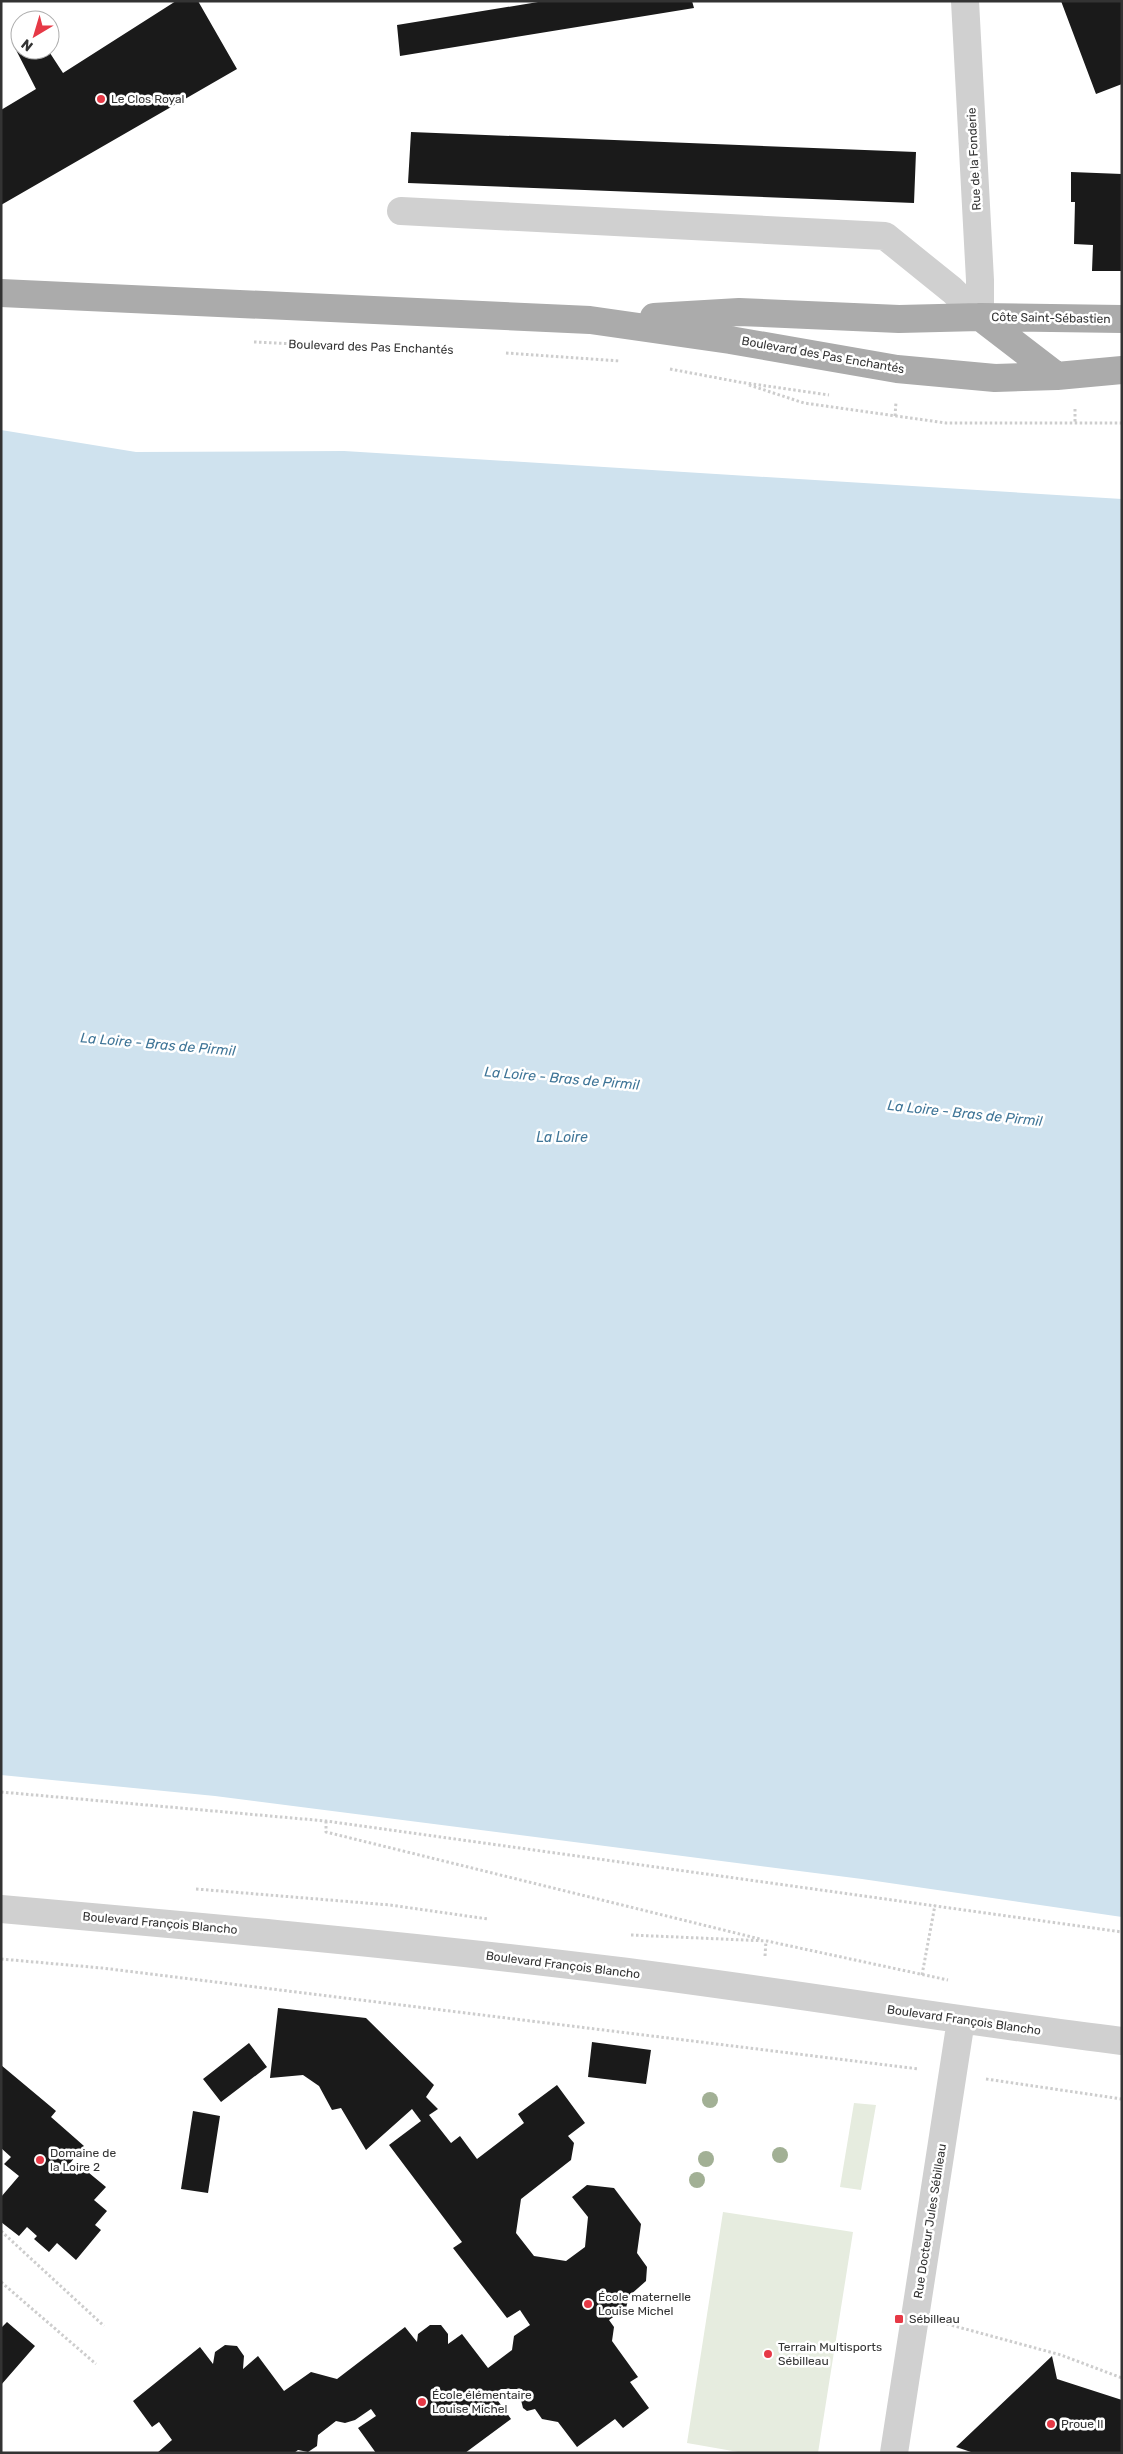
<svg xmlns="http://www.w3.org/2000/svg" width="1123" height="2454" font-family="Rubik,sans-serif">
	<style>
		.green { fill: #e6ecdf }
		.water { fill: #cfe2ee }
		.building { fill: #1a1a1a }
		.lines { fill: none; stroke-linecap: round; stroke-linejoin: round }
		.path { stroke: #cdcdcd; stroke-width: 3; stroke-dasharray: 2.5 2.5; stroke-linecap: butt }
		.minor { stroke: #d0d0d0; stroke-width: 28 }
		.major { stroke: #ababab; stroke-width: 28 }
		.tree { fill: #a2b095 }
		.poi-dot { fill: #e63946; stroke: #fff; stroke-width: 2 }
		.labels { text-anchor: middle; stroke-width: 5; stroke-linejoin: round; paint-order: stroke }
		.poi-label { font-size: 12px; fill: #333; stroke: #fff; text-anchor: start }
		.street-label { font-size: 12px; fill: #333; stroke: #fff }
		.water-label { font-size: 14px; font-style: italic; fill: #3f7597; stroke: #fff }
	</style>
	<rect width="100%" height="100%" fill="#fff"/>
	<path class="green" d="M 854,2103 L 876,2105 L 861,2190 L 840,2187 Z
		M 723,2212 L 853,2232 L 818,2453 L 744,2453 L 687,2443 Z"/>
	<path class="water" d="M 1,430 L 136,452 L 344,451 L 1122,499 L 1122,1917 L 862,1879 L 215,1796 L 1,1775 Z"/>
	<path class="building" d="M 176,1 L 198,1 L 237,69 L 1,205 L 1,110 L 36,89 L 15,48 L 20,46 L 20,50 L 48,50 L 63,73 Z
		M 544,1 L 692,1 L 694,8 L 400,56 L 397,25 Z
		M 1061,1 L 1122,1 L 1122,84 L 1096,94 Z
		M 411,132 L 916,152 L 914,203 L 408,183 Z
		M 1071,172 L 1122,174 L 1122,271 L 1092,271 L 1093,245 L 1074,244 L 1075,202 L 1071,202 Z
		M 278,2008 L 366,2018 L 434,2085 L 426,2097 L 438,2109 L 429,2115 L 451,2143 L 460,2136 L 477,2159 L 524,2123 L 518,2114 L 557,2085 L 585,2123 L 568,2136 L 574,2143 L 571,2160 L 521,2199 L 516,2233 L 534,2256 L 566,2261 L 585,2247 L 588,2217 L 572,2197 L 587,2185 L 614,2188 L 641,2224 L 637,2253 L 647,2267 L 646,2281 L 629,2296 L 626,2308 L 609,2320 L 614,2327 L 612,2341 L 638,2377 L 630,2382 L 649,2408 L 623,2428 L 615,2419 L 577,2447 L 558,2422 L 542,2419 L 535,2409 L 527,2411 L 523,2408 L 521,2400 L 525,2394 L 522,2389 L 501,2389 L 493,2394 L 511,2419 L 465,2453 L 376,2453 L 358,2428 L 376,2416 L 371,2409 L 355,2420 L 345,2423 L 336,2421 L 318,2435 L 317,2446 L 308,2452 L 298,2450 L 294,2453 L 157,2453 L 172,2440 L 159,2422 L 152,2427 L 133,2401 L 200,2347 L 213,2364 L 215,2352 L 225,2345 L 237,2346 L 244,2356 L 243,2369 L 258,2356 L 284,2391 L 311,2372 L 337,2379 L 405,2327 L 417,2342 L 418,2334 L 430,2325 L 441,2325 L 448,2334 L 448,2344 L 462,2334 L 488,2368 L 512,2350 L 514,2336 L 530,2325 L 520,2310 L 507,2318 L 453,2248 L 462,2242 L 389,2145 L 421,2121 L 412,2109 L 366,2150 L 341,2108 L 332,2110 L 319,2086 L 303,2075 L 270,2078 Z
		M 592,2042 L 651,2050 L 646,2084 L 588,2077 Z
		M 249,2043 L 267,2067 L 221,2102 L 203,2079 Z
		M 1,2065 L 56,2111 L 51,2117 L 84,2146 L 67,2167 L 77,2175 L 83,2168 L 106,2187 L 94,2200 L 107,2211 L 95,2225 L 101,2230 L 76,2260 L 57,2243 L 49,2252 L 34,2239 L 37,2236 L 27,2227 L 19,2236 L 1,2222 L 1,2197 L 19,2176 L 4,2164 L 11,2157 L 1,2148 Z
		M 193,2111 L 220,2116 L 208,2193 L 181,2189 Z
		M 7,2322 L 35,2346 L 1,2385 L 1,2328 Z
		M 1052,2356 L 1057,2379 L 1122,2400 L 1122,2453 L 974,2453 L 956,2447 Z"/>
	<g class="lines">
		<path class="path" d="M 254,342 L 340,346
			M 506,353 L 620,361
			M 670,369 L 739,382 L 829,395
			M 749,385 L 804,403 L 946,423 L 1122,423
			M 1075,409 L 1075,422
			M 895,416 L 896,402
			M 1,1792 L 326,1821 L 1122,1932
			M 326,1821 L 326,1832 L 760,1939
			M 196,1889 L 390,1905 L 488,1919
			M 631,1935 L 767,1941 L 948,1980
			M 765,1956 L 766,1941
			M 1,1959 L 102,1968 L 919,2069
			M 922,1975 L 935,1905
			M 986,2079 L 1122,2099
			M 1,2231 L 104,2326
			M 1,2282 L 96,2364
			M 947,2324 L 1061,2355 L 1122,2378"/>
		<path class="minor" d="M 965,1 L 980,280 L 980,317
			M 401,211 L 885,236 L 952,290 L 980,317
			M 1,1909 C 205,1927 408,1945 611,1970 C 781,1991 951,2020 1122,2041
			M 894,2453 L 961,2020"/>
		<path class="major" d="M 1,293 L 590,320 L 730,340 L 897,369 L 995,378 L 1057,376 L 1122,370
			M 654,317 L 739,312 L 899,319 L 980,317 L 1122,319
			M 980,317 L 1057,376"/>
	</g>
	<g class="tree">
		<circle cx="710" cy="2100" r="8"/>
		<circle cx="780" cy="2155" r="8"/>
		<circle cx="706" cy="2159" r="8"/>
		<circle cx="697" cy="2180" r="8"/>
	</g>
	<g class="poi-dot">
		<circle cx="101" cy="99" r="5"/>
		<circle cx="40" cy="2160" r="5"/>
		<circle cx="588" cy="2304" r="5"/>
		<rect x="894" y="2314" width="10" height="10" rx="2.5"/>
		<circle cx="768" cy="2354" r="5"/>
		<circle cx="422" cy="2402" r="5"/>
		<circle cx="1051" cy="2424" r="5"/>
	</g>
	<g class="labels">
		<g class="poi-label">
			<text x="111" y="103">Le Clos Royal</text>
			<text x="50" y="2157">Domaine de<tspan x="50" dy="14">la Loire 2</tspan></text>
			<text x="598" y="2301">École maternelle<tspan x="598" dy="14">Louise Michel</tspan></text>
			<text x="909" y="2323">Sébilleau</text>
			<text x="778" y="2351">Terrain Multisports<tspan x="778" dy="14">Sébilleau</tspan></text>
			<text x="432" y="2399">École élémentaire<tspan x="432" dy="14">Louise Michel</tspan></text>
			<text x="1061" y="2428">Proue II</text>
		</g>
		<g class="street-label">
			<text transform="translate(974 159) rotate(-93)" y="4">Rue de la Fonderie</text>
			<text transform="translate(1051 318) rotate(1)" y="4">Côte Saint-Sébastien</text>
			<text transform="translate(371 347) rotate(2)" y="4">Boulevard des Pas Enchantés</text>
			<text transform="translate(823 355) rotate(10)" y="4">Boulevard des Pas Enchantés</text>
			<text transform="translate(160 1923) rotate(5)" y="4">Boulevard François Blancho</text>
			<text transform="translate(563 1965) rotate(7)" y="4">Boulevard François Blancho</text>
			<text transform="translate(964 2020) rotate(8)" y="4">Boulevard François Blancho</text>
			<text transform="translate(930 2221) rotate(-81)" y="4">Rue Docteur Jules Sébilleau</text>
		</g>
		<g class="water-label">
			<text transform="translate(158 1044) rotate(5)" y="5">La Loire - Bras de Pirmil</text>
			<text transform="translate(562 1078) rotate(5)" y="5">La Loire - Bras de Pirmil</text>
			<text transform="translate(965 1113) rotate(6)" y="5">La Loire - Bras de Pirmil</text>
			<text x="562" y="1142">La Loire</text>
		</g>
	</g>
	<rect width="1123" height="2454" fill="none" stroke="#333333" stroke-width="5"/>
	<g transform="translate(35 35) rotate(218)"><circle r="24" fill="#ffffff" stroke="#adadad"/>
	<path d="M0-4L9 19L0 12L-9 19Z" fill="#e63946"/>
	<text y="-8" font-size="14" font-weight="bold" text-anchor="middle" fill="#333333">N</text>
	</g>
</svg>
